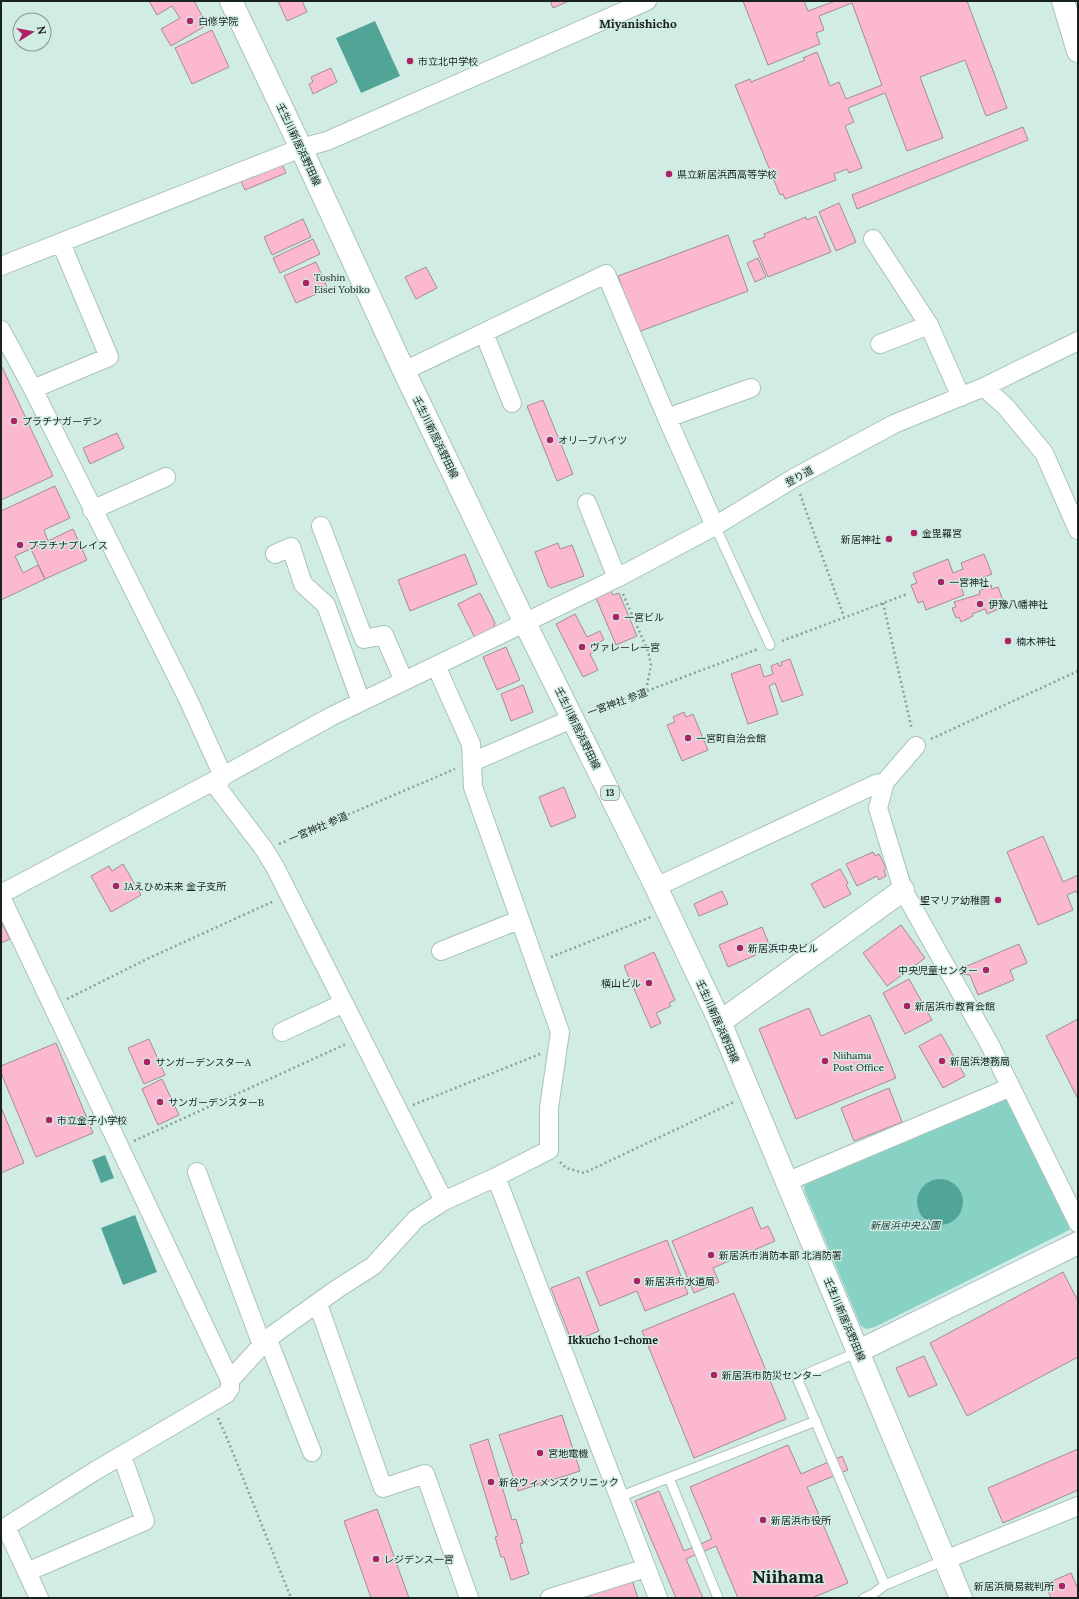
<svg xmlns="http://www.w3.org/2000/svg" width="1079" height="1599" font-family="Lora,'Noto Sans JP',serif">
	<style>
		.green { fill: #87d2c4 }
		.water { fill: #51a597 }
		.building { fill: #fcb8cf; stroke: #a38d94 }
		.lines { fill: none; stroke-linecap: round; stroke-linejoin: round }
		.service-casing { stroke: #a9c2bd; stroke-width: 11 }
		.minor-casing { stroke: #a9c2bd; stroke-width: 20 }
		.tertiary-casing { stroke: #a9c2bd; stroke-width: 24 }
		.primary-casing { stroke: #a9c2bd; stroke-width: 24 }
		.path { stroke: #8b9f9b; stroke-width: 2.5; stroke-dasharray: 2 3; stroke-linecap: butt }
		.service { stroke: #fff; stroke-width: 9 }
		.minor { stroke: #fff; stroke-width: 18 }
		.tertiary { stroke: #fff; stroke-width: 22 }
		.primary { stroke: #fff; stroke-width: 22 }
		.poi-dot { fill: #ac2265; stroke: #d1ebe5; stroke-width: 1.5 }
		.labels { text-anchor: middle; stroke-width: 3; stroke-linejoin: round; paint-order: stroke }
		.shield { fill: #d1ebe5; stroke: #505e5b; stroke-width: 1 }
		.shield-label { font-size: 9px; font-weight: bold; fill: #182220 }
		.poi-label { font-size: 10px; fill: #182220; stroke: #d1ebe5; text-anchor: start }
		.street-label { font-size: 10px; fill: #182220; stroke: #d1ebe5 }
		.park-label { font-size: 10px; font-style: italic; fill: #153c36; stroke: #d1ebe5 }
		.neighbourhood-label { font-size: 11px; font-weight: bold; fill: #182220; stroke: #d1ebe5 }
		.quarter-label { font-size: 12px; font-weight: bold; fill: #182220; stroke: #d1ebe5 }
		.town-label { font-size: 18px; font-weight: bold; fill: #182220; stroke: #d1ebe5 }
	</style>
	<rect width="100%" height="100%" fill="#d1ebe5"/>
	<path class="green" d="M 1007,1096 L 1072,1221 L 1069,1230 L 875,1327 L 866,1329 L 861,1326 L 805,1192 L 804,1187 L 806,1181 Z"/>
	<path class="water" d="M 375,21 L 400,76 L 361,93 L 336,38 Z
		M 105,1155 L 114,1178 L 101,1183 L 92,1160 Z
		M917 1202a23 23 0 1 1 46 0a23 23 0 1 1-46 0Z
		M 135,1215 L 157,1272 L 123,1285 L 101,1228 Z"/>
	<path class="building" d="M 149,1 L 194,1 L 207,25 L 171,46 L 161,29 L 180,18 L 172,6 L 157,15 Z
		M 278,1 L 302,1 L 307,12 L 287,21 Z
		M 550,1 L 569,1 L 553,8 Z
		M 743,1 L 804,1 L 808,11 L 835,1 L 967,1 L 1007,108 L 986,116 L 965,60 L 920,77 L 943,138 L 907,151 L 885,93 L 848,108 L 854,122 L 845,126 L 862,168 L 849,173 L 847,169 L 834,174 L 836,180 L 785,199 L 783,194 L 780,195 L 735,85 L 750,79 L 751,82 L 805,60 L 803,58 L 817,52 L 830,86 L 839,82 L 846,99 L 882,85 L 852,3 L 819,16 L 824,30 L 816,33 L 820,44 L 768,65 Z
		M 212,30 L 229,67 L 192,84 L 175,48 Z
		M 331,68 L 337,82 L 313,94 L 309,84 L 313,82 L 311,77 Z
		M 1023,127 L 1028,140 L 857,209 L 852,195 Z
		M 281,162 L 286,173 L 245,190 L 240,179 Z
		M 839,203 L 856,242 L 836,251 L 819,212 Z
		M 816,216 L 831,252 L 768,277 L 753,241 L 765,237 L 764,234 L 806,217 L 807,220 Z
		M 303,219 L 311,237 L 272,255 L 264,237 Z
		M 728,235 L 748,291 L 638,332 L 618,276 Z
		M 313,239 L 320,254 L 280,273 L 273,258 Z
		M 758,258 L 766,277 L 755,282 L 747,263 Z
		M 316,262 L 328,289 L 296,303 L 284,276 Z
		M 426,267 L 437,288 L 416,299 L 405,277 Z
		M 1,365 L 53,476 L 1,500 Z
		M 543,400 L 573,474 L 557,481 L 527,406 Z
		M 117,433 L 124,448 L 90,464 L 83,448 Z
		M 55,486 L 70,518 L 44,530 L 48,541 L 15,556 L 23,573 L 38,565 L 45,579 L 1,600 L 1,511 Z
		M 73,529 L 87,560 L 45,579 L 31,549 Z
		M 558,543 L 560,549 L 572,545 L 584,576 L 551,588 L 548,586 L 535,552 Z
		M 465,554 L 477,584 L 410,611 L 398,580 Z
		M 984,554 L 992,574 L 969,583 L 968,581 L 960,584 L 964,595 L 926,610 L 923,601 L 918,603 L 911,585 L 917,583 L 913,573 L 948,559 L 953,573 L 963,569 L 961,563 Z
		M 991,585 L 992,589 L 998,587 L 1005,606 L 987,614 L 985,609 L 972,614 L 973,616 L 961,622 L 959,617 L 956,618 L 952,608 L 956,607 L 954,602 L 980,594 L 979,591 Z
		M 611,591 L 613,595 L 619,593 L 637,636 L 616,645 L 596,598 Z
		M 480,593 L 495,623 L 493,629 L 475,638 L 458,604 Z
		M 575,614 L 587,637 L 600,631 L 604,640 L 595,644 L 598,650 L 590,654 L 598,670 L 583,677 L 556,624 Z
		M 506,647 L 520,680 L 497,690 L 483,657 Z
		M 790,659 L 803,695 L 782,702 L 775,683 L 769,686 L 778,714 L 748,724 L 731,674 L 760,664 L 764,677 L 773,674 L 771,666 L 778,663 L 779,666 L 782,665 L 781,662 Z
		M 523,685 L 533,712 L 511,721 L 501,694 Z
		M 684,712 L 686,717 L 693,714 L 708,750 L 682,761 L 667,725 L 675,722 L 673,717 Z
		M 564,787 L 576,817 L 551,827 L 539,797 Z
		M 1043,836 L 1063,882 L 1078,875 L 1078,895 L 1076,891 L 1067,895 L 1073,910 L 1038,925 L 1007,852 Z
		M 873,852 L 875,856 L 879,854 L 886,868 L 884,871 L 886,876 L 879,880 L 877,876 L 857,886 L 846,864 Z
		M 123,864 L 141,895 L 111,912 L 91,876 L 109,866 L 112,871 Z
		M 840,869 L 848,883 L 846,885 L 851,894 L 824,908 L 811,884 Z
		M 722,891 L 728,904 L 699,916 L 694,904 Z
		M 1,922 L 10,939 L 1,943 Z
		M 901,925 L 925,958 L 887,986 L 863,953 Z
		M 762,927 L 769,944 L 754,950 L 756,955 L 728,967 L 719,945 Z
		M 1019,944 L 1027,963 L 1010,970 L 1014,980 L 978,995 L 970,975 L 962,974 L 960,969 Z
		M 654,952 L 675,1000 L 669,1003 L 671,1006 L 656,1013 L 661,1023 L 651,1028 L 624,966 Z
		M 909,979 L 932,1020 L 905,1034 L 883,993 Z
		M 809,1008 L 821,1036 L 870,1015 L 896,1078 L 796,1119 L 759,1029 Z
		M 1078,1019 L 1078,1099 L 1046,1036 Z
		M 941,1034 L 965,1076 L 943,1088 L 919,1046 Z
		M 149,1039 L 165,1075 L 144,1084 L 128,1048 Z
		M 56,1043 L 93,1133 L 36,1157 L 1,1073 L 1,1066 Z
		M 162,1079 L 179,1115 L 158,1125 L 142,1089 Z
		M 889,1088 L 902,1122 L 854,1141 L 841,1108 Z
		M 1,1107 L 24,1163 L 1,1173 Z
		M 752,1207 L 761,1229 L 768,1226 L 775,1241 L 713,1268 L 719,1282 L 694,1293 L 672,1241 Z
		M 667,1240 L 688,1294 L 645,1311 L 637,1291 L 600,1306 L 586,1272 Z
		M 1063,1272 L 1078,1301 L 1078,1357 L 967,1416 L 930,1343 Z
		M 579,1277 L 599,1331 L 572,1342 L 551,1288 Z
		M 734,1293 L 786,1419 L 694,1458 L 642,1331 Z
		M 924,1356 L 937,1385 L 909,1397 L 896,1368 Z
		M 562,1415 L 580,1471 L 518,1491 L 499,1435 Z
		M 488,1439 L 512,1520 L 516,1519 L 523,1543 L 520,1544 L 529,1574 L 511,1580 L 504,1557 L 501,1557 L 495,1537 L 498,1536 L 470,1445 Z
		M 788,1445 L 801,1474 L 842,1456 L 848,1470 L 807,1487 L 848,1583 L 812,1598 L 738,1598 L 716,1546 L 686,1559 L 703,1598 L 676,1598 L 635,1501 L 659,1491 L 684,1551 L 712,1539 L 690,1487 Z
		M 1078,1449 L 1078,1490 L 1003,1523 L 988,1488 Z
		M 377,1509 L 409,1598 L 371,1598 L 344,1521 Z
		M 1071,1573 L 1078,1589 L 1078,1598 L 1051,1598 L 1045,1584 Z
		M 632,1580 L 638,1598 L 578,1598 Z"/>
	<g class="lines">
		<g class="service-casing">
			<path id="service" d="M 715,526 L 770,645
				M 858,1352 L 797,1378 L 885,1585
				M 669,1478 L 718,1598
				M 619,1497 L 816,1421
				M 864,1598 L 873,1594 L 885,1585 L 945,1560"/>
		</g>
		<g class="minor-casing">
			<path id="minor" d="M 873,239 L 929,325 L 961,397
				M 1,266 L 301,148 L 327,141 L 647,1
				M 1,330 L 33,389 L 188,699 L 223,776 L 217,787 L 264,849 L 275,867 L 444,1201
				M 484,333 L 512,403
				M 880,344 L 929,325
				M 404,371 L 606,274 L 667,418 L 751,388
				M 984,387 L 1006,407 L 1044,453 L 1078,530
				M 33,389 L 109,357 L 61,243
				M 667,418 L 715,526
				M 587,503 L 617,578
				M 92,510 L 166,477
				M 321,526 L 364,639 L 384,635 L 404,681
				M 275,554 L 291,547 L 303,584 L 326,605 L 361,702
				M 436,666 L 471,744 L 473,787 L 560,1032 L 549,1108 L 549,1150 L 496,1177
				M 916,746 L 885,782 L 878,808 L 903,890 L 990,1045 L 1078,1223
				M 472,762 L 574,718
				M 656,887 L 876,784 L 885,782
				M 1,894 L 223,776 L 332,716 L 617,578 L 715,526 L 794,478 L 894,424 L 984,387 L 1078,341
				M 1,897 L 230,1380 L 230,1388 L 226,1394 L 95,1471 L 1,1530
				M 441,951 L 519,920
				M 282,1032 L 344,1003
				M 197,1172 L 262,1345
				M 786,1182 L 1011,1087
				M 318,1304 L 383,1488 L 425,1474 L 469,1598
				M 268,1340 L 312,1452
				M 230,1380 L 262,1345 L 274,1334 L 337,1289 L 373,1266 L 416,1219 L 444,1201 L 496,1177 L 658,1598
				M 6,1527 L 39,1598
				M 945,1560 L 1078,1506
				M 27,1572 L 145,1521 L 122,1456
				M 550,1598 L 646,1568"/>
		</g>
		<g class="tertiary-casing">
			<path id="tertiary" d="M 1063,1 L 1078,51
				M 720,1022 L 903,890
				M 859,1351 L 1078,1243"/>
		</g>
		<g class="primary-casing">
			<path id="primary" d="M 231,1 L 301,148 L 404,371 L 525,623 L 656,887 L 720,1022 L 961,1598"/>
		</g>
		<path class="path" d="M 800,494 L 844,617
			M 623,594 L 648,651 L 651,665 L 646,691
			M 883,603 L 912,730
			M 782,641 L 907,594
			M 591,712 L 758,649
			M 931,739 L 1078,671
			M 279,844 L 455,769
			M 551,957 L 651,917
			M 67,999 L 147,959 L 274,901
			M 413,1105 L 540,1054
			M 134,1141 L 346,1044
			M 560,1162 L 566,1168 L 584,1173 L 734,1102
			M 218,1418 L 229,1443 L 291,1598"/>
		<use href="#service" class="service"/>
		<use href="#minor" class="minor"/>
		<use href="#tertiary" class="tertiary"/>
		<use href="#primary" class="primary"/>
	</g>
	<g class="poi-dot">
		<circle cx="190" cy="21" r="4"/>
		<circle cx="410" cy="61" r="4"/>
		<circle cx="669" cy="174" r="4"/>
		<circle cx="306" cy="283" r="4"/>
		<circle cx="14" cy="421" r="4"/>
		<circle cx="550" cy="440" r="4"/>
		<circle cx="914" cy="533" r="4"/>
		<circle cx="889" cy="539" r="4"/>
		<circle cx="20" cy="545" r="4"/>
		<circle cx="941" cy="582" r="4"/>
		<circle cx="980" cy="604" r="4"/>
		<circle cx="616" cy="617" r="4"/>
		<circle cx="1008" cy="641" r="4"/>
		<circle cx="582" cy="647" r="4"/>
		<circle cx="688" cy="738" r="4"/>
		<circle cx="116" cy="886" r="4"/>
		<circle cx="998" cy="900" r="4"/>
		<circle cx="740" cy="948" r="4"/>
		<circle cx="986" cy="970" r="4"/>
		<circle cx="649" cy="983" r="4"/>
		<circle cx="907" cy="1006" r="4"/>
		<circle cx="825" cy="1061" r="4"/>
		<circle cx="942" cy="1061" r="4"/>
		<circle cx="147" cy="1062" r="4"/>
		<circle cx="160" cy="1102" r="4"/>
		<circle cx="49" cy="1120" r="4"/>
		<circle cx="711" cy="1255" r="4"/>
		<circle cx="637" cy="1281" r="4"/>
		<circle cx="714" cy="1375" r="4"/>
		<circle cx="540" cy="1453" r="4"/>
		<circle cx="491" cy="1482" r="4"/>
		<circle cx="763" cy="1520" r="4"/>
		<circle cx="376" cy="1559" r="4"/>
		<circle cx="1062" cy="1586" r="4"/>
	</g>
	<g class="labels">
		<rect class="shield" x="601" y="786" width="18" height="14" rx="3"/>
		<g class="shield-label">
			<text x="610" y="796">13</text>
		</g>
		<g class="poi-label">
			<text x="198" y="25">白修学院</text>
			<text x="418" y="65">市立北中学校</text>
			<text x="677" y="178">県立新居浜西高等学校</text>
			<text x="314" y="281">Toshin<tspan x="314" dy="12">Eisei Yobiko</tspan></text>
			<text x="22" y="425">プラチナガーデン</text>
			<text x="558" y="444">オリーブハイツ</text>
			<text x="922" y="537">金毘羅宮</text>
			<text x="881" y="543" text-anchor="end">新居神社</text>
			<text x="28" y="549">プラチナプレイス</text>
			<text x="949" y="586">一宮神社</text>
			<text x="988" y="608">伊豫八幡神社</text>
			<text x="624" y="621">一宮ビル</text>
			<text x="1016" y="645">楠木神社</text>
			<text x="590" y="651">ヴァレーレ一宮</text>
			<text x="696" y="742">一宮町自治会館</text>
			<text x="124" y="890">JAえひめ未来 金子支所</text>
			<text x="990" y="904" text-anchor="end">聖マリア幼稚園</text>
			<text x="748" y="952">新居浜中央ビル</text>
			<text x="978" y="974" text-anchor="end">中央児童センター</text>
			<text x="641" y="987" text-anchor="end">横山ビル</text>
			<text x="915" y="1010">新居浜市教育会館</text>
			<text x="833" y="1059">Niihama<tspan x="833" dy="12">Post Office</tspan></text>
			<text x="950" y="1065">新居浜港務局</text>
			<text x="155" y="1066">サンガーデンスターA</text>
			<text x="168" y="1106">サンガーデンスターB</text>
			<text x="57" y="1124">市立金子小学校</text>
			<text x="719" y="1259">新居浜市消防本部 北消防署</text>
			<text x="645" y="1285">新居浜市水道局</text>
			<text x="722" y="1379">新居浜市防災センター</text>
			<text x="548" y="1457">宮地電機</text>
			<text x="499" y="1486">新谷ウィメンズクリニック</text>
			<text x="771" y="1524">新居浜市役所</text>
			<text x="384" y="1563">レジデンス一宮</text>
			<text x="1054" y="1590" text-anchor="end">新居浜簡易裁判所</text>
		</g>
		<g class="street-label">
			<text transform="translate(299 144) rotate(65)" y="4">壬生川新居浜野田線</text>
			<text transform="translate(436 437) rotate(64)" y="4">壬生川新居浜野田線</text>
			<text transform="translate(799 476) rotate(-29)" y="4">登り道</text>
			<text transform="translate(617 702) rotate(-20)" y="4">一宮神社 参道</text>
			<text transform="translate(578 728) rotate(64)" y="4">壬生川新居浜野田線</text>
			<text transform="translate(318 827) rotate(-23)" y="4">一宮神社 参道</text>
			<text transform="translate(718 1021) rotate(66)" y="4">壬生川新居浜野田線</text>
			<text transform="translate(845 1319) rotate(67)" y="4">壬生川新居浜野田線</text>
		</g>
		<g class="park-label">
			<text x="905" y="1229">新居浜中央公園</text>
		</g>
		<g class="neighbourhood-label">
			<text x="613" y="1344">Ikkucho 1-chome</text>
		</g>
		<g class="quarter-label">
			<text x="638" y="28">Miyanishicho</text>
		</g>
		<g class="town-label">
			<text x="788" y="1583">Niihama</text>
		</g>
	</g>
	<rect width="1079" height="1599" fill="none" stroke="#182220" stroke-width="4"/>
	<g transform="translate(32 32) rotate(79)"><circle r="19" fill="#d1ebe5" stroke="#879b96"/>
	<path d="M0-3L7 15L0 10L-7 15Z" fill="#ac2265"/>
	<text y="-6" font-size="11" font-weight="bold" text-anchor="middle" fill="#182220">N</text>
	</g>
</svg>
